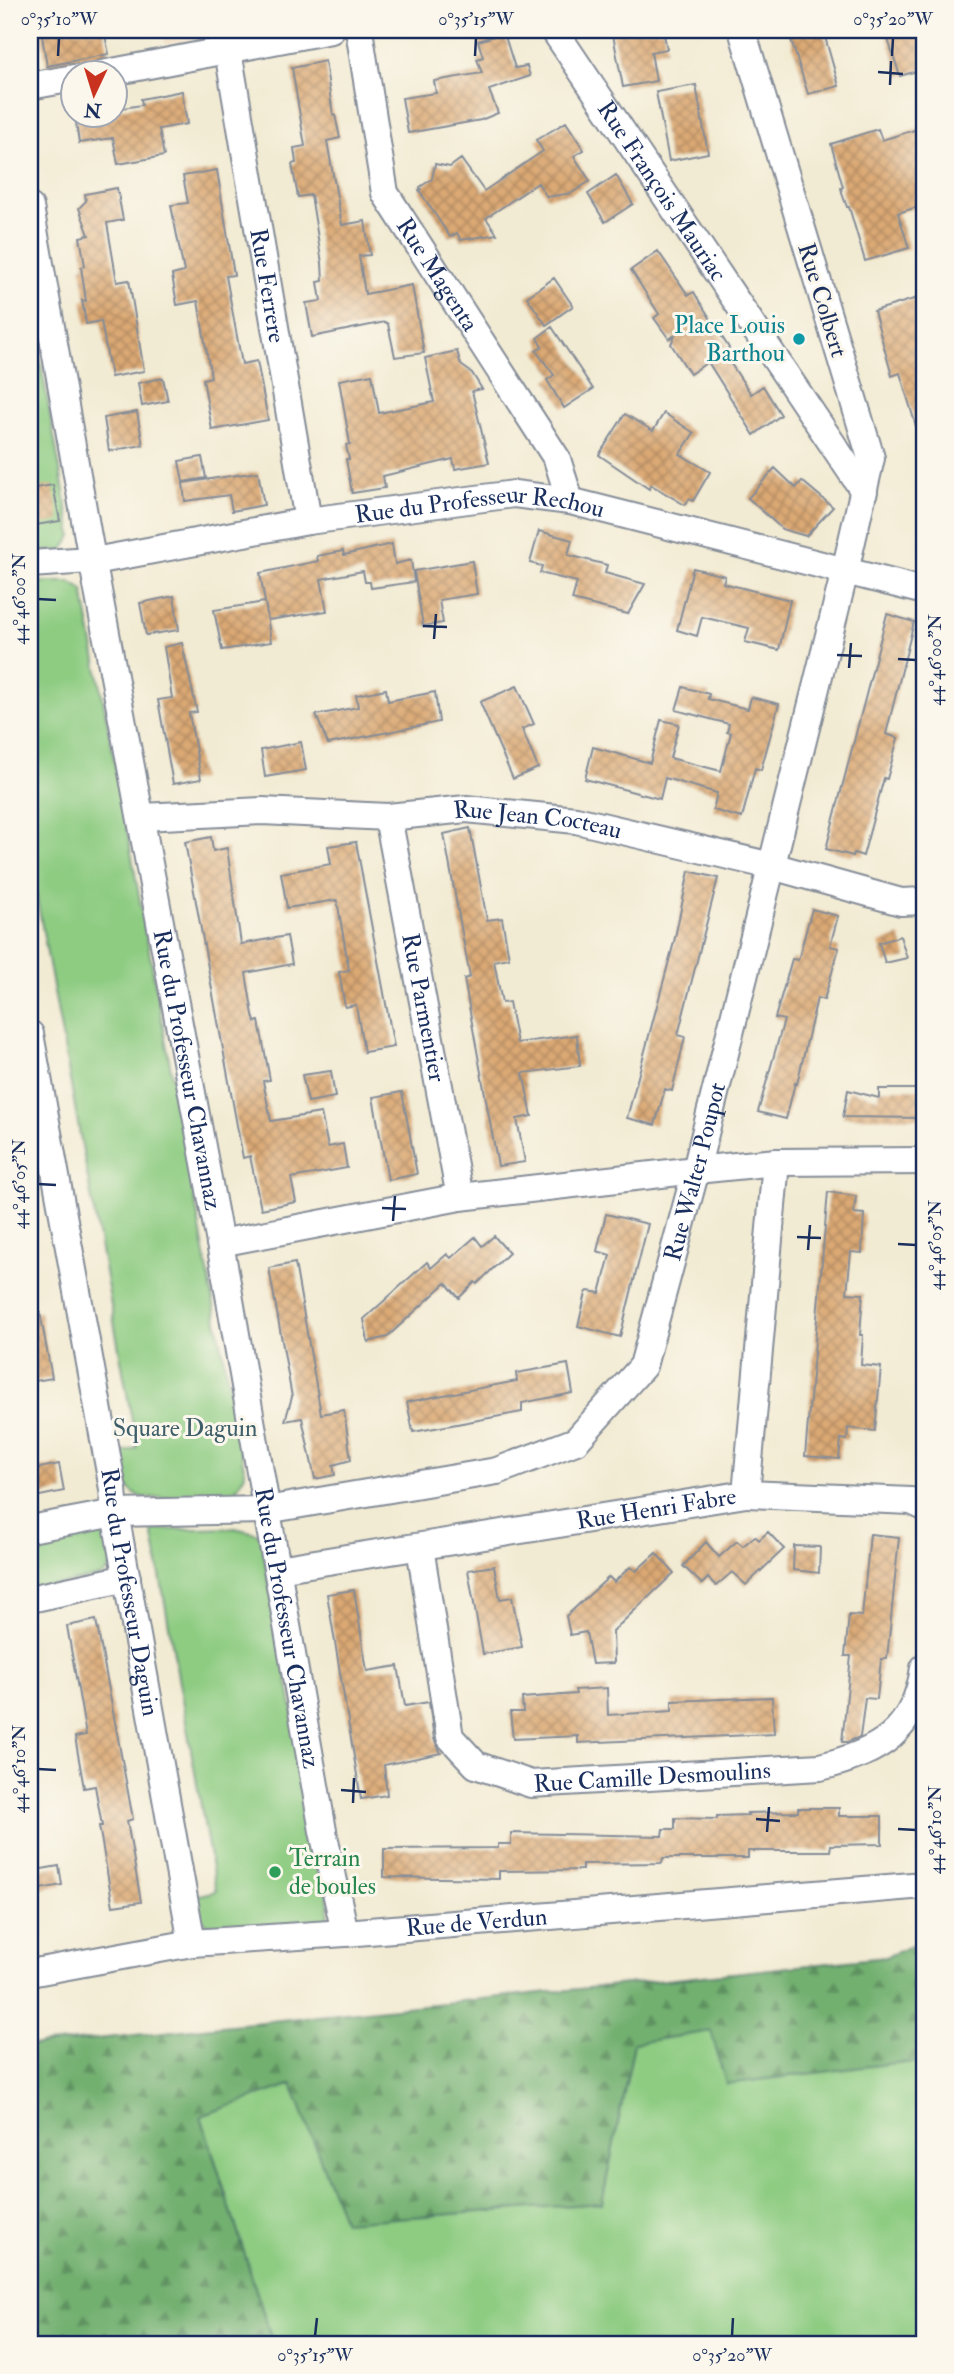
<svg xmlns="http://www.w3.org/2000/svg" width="954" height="2374" font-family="'IM FELL Double Pica',serif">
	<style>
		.built { fill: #edd7bb }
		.green { fill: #8ecc82; stroke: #547e70; stroke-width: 2 }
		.forest { fill: url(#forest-firs); stroke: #467067; stroke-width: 2 }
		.building { fill: url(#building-cross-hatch) }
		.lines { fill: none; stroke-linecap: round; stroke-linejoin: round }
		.minor-casing { stroke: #868d98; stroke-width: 30 }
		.minor { stroke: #fff; stroke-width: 26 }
		.ticks { fill: none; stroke: #1b2f5e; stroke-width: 2.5 }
		.culture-dot { fill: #0f9aa8; stroke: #fbf7ec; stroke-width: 2.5 }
		.leisure-dot { fill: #2e9e5b; stroke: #fbf7ec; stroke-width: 2.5 }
		.labels { text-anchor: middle; stroke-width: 6; stroke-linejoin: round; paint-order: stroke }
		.street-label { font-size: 24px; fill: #1b2f5e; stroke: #fbf7ec }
		.culture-label { font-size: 24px; fill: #0d838f; stroke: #fbf7ec; text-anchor: end }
		.park-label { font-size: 24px; fill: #3e5e69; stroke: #fbf7ec }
		.leisure-label { font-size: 24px; fill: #27864d; stroke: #fbf7ec; text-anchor: start }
		.neatline { fill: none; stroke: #1b2f5e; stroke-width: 2.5 }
		.ticks-label { font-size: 18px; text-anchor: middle; fill: #1b2f5e }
	</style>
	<defs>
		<pattern id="forest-firs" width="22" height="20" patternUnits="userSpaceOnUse" patternTransform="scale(1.75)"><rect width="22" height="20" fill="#72b070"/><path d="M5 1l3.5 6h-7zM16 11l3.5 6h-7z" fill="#5d905f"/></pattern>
		<pattern id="building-cross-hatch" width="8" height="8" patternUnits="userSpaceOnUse" patternTransform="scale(1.75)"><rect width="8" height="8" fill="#dba973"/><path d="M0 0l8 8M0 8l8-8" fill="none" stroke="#b18a62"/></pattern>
	</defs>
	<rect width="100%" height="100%" fill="#fbf7ec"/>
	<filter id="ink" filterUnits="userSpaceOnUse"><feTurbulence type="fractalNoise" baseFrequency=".0143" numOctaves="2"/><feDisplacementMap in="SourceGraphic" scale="14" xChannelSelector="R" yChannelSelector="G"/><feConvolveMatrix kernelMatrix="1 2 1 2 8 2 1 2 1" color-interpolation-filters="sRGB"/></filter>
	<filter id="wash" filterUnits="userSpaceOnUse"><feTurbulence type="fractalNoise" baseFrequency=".00686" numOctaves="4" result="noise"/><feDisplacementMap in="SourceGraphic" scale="28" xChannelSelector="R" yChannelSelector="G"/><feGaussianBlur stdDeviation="1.57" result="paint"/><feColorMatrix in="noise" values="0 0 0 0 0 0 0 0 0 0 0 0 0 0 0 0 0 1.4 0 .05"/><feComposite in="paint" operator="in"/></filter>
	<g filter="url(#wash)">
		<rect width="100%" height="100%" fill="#f2ebd3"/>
		<path class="built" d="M 162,30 L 245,30 L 165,44 Z"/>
		<path class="green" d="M 30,303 L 72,536 L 62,551 L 30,551 Z
			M 30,582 L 70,582 L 83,590 L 245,1474 L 232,1497 L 145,1498 C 121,1492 124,1475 121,1453 L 137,1448 L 30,860 Z
			M 235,1528 L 260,1534 L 329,1905 L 328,1922 L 214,1930 L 199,1917 L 195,1896 L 216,1891 L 152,1530 Z
			M 94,1532 L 107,1538 L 115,1562 L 103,1576 L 30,1590 L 30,1544 Z
			M 711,2031 L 895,2063 L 924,2062 L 924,2344 L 273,2344 L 201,2116 L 292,2084 L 602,2203 L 634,2043 Z"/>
		<path class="forest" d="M 924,1940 L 924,2062 L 895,2063 L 726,2084 L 711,2031 L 634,2043 L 602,2203 L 344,2222 L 292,2084 L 201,2116 L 273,2344 L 30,2344 L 30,2046 L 886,1957 Z"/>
		<g id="blocks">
			<path class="building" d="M 41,30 L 104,30 L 109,54 L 47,66 Z
				M 612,30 L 663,30 L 667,49 L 651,52 L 656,81 L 623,87 Z
				M 788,30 L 823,30 L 839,86 L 808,94 Z
				M 885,30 L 924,30 L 924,69 L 900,76 Z
				M 504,33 L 515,68 L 527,66 L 530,76 L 489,90 L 498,113 L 481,120 L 408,133 L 402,98 L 436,93 L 434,81 L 482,73 L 477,59 L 483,57 L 478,41 Z
				M 325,61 L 333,115 L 335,115 L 340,138 L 327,141 L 342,225 L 365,221 L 370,255 L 359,256 L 365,294 L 412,285 L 424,353 L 395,357 L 388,324 L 385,322 L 312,337 L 306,303 L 321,301 L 318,282 L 323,281 L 322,263 L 311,195 L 298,197 L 292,164 L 296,163 L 294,148 L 305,146 L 292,68 Z
				M 696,85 L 708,153 L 669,161 L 656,92 Z
				M 182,91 L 187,124 L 159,129 L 164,156 L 118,164 L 113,138 L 79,143 L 75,116 L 116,116 L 116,109 L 142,105 L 141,99 Z
				M 566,122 L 584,150 L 574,156 L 590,181 L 572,193 L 547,197 L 538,183 L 486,218 L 497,234 L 461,240 L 457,233 L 450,237 L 419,190 L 421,189 L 420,187 L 432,179 L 435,164 L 450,167 L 461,159 L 484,191 L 543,151 L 536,140 Z
				M 924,127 L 924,205 L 898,213 L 909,248 L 865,261 L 849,207 L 847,207 L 843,196 L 841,188 L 843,187 L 831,144 L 878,129 L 882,140 Z
				M 217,170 L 234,275 L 226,276 L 242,364 L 257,361 L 268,420 L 212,430 L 203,379 L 211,377 L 198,301 L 177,305 L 172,275 L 184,272 L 171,205 L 188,203 L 183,176 Z
				M 616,175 L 633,204 L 605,222 L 588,194 Z
				M 117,188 L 123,220 L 107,223 L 117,282 L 129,280 L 144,371 L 111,377 L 101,321 L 86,324 L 82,300 L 86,301 L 81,267 L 85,266 L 80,237 L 89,235 L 79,208 L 86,201 L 85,194 Z
				M 658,251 L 688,295 L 694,292 L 698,299 L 729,348 L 723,352 L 751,394 L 763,386 L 781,415 L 754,435 L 708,362 L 690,374 L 671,344 L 675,335 L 669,339 L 654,318 L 659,314 L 631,270 Z
				M 554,278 L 573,306 L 546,325 L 527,297 Z
				M 924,296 L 924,436 L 919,436 L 900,373 L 892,376 L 874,311 Z
				M 552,327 L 593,389 L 564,408 L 547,380 L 554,375 L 536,351 L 542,347 L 537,338 Z
				M 457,351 L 461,365 L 472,373 L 482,389 L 472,391 L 489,463 L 455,469 L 453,459 L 383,476 L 385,488 L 352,493 L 346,459 L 349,459 L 346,445 L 350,444 L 339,380 L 372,374 L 379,413 L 434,402 L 425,358 Z
				M 163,378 L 168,401 L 142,406 L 138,383 Z
				M 137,412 L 143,445 L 109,451 L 104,418 Z
				M 664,413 L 694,433 L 680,454 L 710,472 L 693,501 L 689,499 L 685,505 L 651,485 L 649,489 L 599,455 L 625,414 L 653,431 Z
				M 202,457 L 206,478 L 183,482 L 179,461 Z
				M 775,468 L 796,488 L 802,481 L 833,507 L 806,536 L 782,529 L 748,498 Z
				M 258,472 L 264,505 L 232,511 L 229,495 L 185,501 L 183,483 Z
				M 53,485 L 60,521 L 30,526 L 30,489 Z
				M 539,531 L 572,540 L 568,555 L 607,565 L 605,573 L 645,584 L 628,614 L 572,600 L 577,582 L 540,573 L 542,566 L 530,563 Z
				M 392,544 L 395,564 L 411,560 L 414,582 L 371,588 L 370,582 L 365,582 L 363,571 L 321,579 L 327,611 L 268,620 L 260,573 L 318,561 L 317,556 L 343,551 L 344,555 Z
				M 472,561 L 477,594 L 439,600 L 443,623 L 423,626 L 414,571 Z
				M 693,568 L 725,576 L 723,583 L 790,600 L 779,650 L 745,642 L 749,628 L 702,617 L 697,636 L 677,630 Z
				M 174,596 L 179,630 L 146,635 L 140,603 Z
				M 265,602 L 271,642 L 222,650 L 214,610 Z
				M 887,614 L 914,622 L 886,734 L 898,738 L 887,779 L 884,778 L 863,856 L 854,853 L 853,856 L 826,849 Z
				M 182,643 L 197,712 L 189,713 L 201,779 L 173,784 L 158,700 L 172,698 L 164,647 Z
				M 517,686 L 534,724 L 522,729 L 538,768 L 513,779 L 480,702 Z
				M 683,687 L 709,694 L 708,699 L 748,709 L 751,697 L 779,704 L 761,770 L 755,768 L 742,818 L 713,810 L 717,793 L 665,778 L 660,799 L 585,779 L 593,747 L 650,763 L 661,720 L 679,724 L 670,758 L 721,771 L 731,733 L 727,732 L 729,724 L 676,710 Z
				M 386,689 L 388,701 L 435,692 L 439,722 L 328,744 L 316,715 L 358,707 L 356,695 Z
				M 301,742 L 306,770 L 265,777 L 261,750 Z
				M 470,828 L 487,920 L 502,918 L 509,958 L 494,961 L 502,1003 L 509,1002 L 517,1043 L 577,1035 L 580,1066 L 523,1073 L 532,1116 L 517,1119 L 525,1162 L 498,1166 L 464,979 L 470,977 L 444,834 Z
				M 211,837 L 213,851 L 227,848 L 241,944 L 287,936 L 292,964 L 246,973 L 253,1015 L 255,1022 L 259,1021 L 270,1080 L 263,1081 L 271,1121 L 321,1113 L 328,1147 L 343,1144 L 347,1168 L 291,1178 L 296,1202 L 261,1209 L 250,1156 L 243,1158 L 185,842 Z
				M 356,842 L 394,1047 L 364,1052 L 356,1005 L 345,1007 L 339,972 L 349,970 L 337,900 L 287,908 L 281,873 L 331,864 L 328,846 Z
				M 689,871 L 718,878 L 678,1035 L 685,1037 L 672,1091 L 665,1089 L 655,1125 L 627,1118 L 674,942 Z
				M 812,909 L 838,916 L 830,946 L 839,948 L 824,1000 L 817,998 L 797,1084 L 795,1083 L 786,1119 L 758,1112 L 784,1020 L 775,1018 L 792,959 L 798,960 Z
				M 900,936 L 907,958 L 885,963 L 879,943 Z
				M 331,1071 L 335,1097 L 308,1102 L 302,1075 Z
				M 879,1089 L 924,1089 L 924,1118 L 843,1117 L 848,1090 L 879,1098 Z
				M 402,1092 L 417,1174 L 388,1180 L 373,1097 Z
				M 828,1192 L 856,1196 L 854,1213 L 864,1214 L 862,1253 L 851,1252 L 847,1293 L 863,1294 L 860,1335 L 863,1335 L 861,1365 L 881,1367 L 875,1431 L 848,1428 L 847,1440 L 841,1439 L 839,1459 L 805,1456 Z
				M 606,1214 L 648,1224 L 620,1337 L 578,1326 L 586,1293 L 588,1291 L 600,1293 L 610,1255 L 597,1251 Z
				M 494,1236 L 509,1253 L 477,1284 L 475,1282 L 459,1298 L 446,1283 L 387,1337 L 368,1342 L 364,1319 L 427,1262 L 431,1268 L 447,1254 L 451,1258 L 475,1237 L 482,1246 Z
				M 295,1263 L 321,1414 L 344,1410 L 351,1460 L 333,1465 L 335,1475 L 315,1479 L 302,1418 L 285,1421 L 292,1397 L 269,1268 Z
				M 40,1312 L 52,1378 L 30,1382 L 30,1313 Z
				M 568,1364 L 573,1393 L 522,1403 L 522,1412 L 413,1432 L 407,1402 L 517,1381 L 516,1373 Z
				M 59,1464 L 64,1491 L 30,1498 L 30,1470 Z
				M 768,1532 L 784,1549 L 746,1585 L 732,1572 L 716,1586 L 708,1578 L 702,1584 L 683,1566 L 706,1542 L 719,1557 L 737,1541 L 743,1546 L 755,1536 L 759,1540 Z
				M 870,1534 L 899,1537 L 887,1659 L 881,1659 L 877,1699 L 865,1698 L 860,1737 L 847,1742 L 842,1742 L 851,1656 L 845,1656 L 849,1615 L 862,1616 Z
				M 794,1546 L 820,1547 L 819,1573 L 793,1570 Z
				M 656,1553 L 674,1573 L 613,1631 L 614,1663 L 592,1664 L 586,1632 L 570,1635 L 566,1616 L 609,1577 L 614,1582 L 630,1567 L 636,1571 Z
				M 494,1566 L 500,1599 L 512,1597 L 522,1647 L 483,1654 L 468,1570 Z
				M 354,1590 L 367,1671 L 398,1666 L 405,1706 L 429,1702 L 434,1739 L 441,1753 L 384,1765 L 387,1795 L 361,1799 L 327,1594 Z
				M 96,1620 L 133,1819 L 127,1821 L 141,1902 L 113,1906 L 99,1826 L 102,1826 L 95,1786 L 84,1788 L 75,1737 L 86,1735 L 67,1626 Z
				M 607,1688 L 608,1715 L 672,1711 L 672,1701 L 772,1697 L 774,1734 L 578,1743 L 578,1736 L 513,1739 L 510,1712 L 523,1712 L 522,1698 L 576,1694 L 575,1690 Z
				M 798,1808 L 839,1808 L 839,1816 L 882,1816 L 882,1844 L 831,1845 L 830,1851 L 748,1851 L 748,1858 L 663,1858 L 662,1863 L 582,1864 L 582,1870 L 499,1871 L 499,1879 L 384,1877 L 384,1849 L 498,1848 L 498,1844 L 511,1844 L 511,1833 L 662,1836 L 663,1829 L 675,1829 L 675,1818 L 717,1819 L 717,1816 L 748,1815 L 747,1813 L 798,1812 Z
				M 59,1866 L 62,1885 L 30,1891 L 30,1871 Z"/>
		</g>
	</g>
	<g filter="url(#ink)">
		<use href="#blocks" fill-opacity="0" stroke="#868d98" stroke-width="2"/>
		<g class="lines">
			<g class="minor-casing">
				<g id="minor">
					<path id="s1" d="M 359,30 L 385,193 L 557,459 L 570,501"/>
					<path id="s2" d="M 554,30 L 864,491"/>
					<path id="s3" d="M 228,51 L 308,521"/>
					<path d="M 102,74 L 331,30"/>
					<path d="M 30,86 L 74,78"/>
					<path id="s4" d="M 30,207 L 88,537 L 220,1243 L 323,1831 L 345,1933"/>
					<path id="s5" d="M 30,564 L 105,559 L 308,521 L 514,494 L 570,501 L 924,591"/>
					<path id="s6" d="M 142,817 L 262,811 L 388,817 L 466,809 L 576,820 L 772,866 L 901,902 L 924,901"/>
					<path id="s7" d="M 388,817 L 460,1197"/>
					<path id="s8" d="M 30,1034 L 113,1489 L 115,1513 L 192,1943"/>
					<path d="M 220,1243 L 460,1197 L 696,1170 L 776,1162 L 924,1161"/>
					<path d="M 746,1494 L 911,1501 L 924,1507"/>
					<path id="s9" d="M 30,1529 L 115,1513 L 266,1510 L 497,1471 L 576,1441 L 643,1366 L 696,1170 L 845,571 L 871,458 L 742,30"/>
					<path id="s10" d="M 420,1547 L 450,1737 L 476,1765 L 531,1784 L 820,1767 C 878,1753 915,1732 924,1668"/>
					<path id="s11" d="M 278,1569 L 746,1494 L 776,1162"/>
					<path d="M 30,1599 L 127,1578"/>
					<path id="s12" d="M 30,1973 L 192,1943 L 345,1933 L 924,1885"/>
				</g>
			</g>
			<use href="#minor" class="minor"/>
		</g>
	</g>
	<path class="ticks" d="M 58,56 L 59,38M 475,56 L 476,38M 892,56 L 893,38M 878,72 L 903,74M 890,85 L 891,61M 38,599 L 56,600M 423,626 L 447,627M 434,639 L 436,614M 837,655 L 862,656M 898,659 L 916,660M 849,668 L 851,643M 38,1184 L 56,1185M 382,1208 L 406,1209M 393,1221 L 395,1196M 797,1237 L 821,1238M 898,1244 L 916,1245M 808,1250 L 810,1225M 38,1769 L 56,1770M 341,1790 L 366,1792M 353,1803 L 354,1778M 756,1819 L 780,1821M 898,1829 L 916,1830M 767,1832 L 769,1807M 315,2336 L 317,2318M 732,2336 L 733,2318"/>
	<circle class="culture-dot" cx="799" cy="339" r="7"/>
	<circle class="leisure-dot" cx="275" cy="1872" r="7"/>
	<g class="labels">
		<g class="street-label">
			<text dy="8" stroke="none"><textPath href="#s2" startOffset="194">Rue François Mauriac</textPath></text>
			<text dy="8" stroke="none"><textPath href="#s1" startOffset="262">Rue Magenta</textPath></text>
			<text dy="8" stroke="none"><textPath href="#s3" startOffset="238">Rue Ferrere</textPath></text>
			<text transform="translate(823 300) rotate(73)" y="8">Rue Colbert</text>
			<text dy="8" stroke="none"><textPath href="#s5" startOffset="455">Rue du Professeur Rechou</textPath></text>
			<text dy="8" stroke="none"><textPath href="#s6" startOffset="397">Rue Jean Cocteau</textPath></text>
			<text dy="8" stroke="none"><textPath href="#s7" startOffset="194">Rue Parmentier</textPath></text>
			<text dy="8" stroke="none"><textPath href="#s4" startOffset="877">Rue du Professeur Chavannaz</textPath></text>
			<text dy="8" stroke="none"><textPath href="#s9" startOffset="858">Rue Walter Poupot</textPath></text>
			<text dy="8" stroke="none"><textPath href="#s11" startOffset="383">Rue Henri Fabre</textPath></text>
			<text dy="8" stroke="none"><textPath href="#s8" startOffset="567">Rue du Professeur Daguin</textPath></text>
			<text dy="8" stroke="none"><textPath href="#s4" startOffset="1444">Rue du Professeur Chavannaz</textPath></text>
			<text dy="8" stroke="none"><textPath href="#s10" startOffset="410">Rue Camille Desmoulins</textPath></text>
			<text dy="8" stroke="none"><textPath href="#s12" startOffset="450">Rue de Verdun</textPath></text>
		</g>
		<g class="culture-label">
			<text x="785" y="333">Place Louis<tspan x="785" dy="28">Barthou</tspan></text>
		</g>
		<g class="park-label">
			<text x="185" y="1436">Square Daguin</text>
		</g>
		<g class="leisure-label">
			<text x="289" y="1866">Terrain<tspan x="289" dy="28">de boules</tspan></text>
		</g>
	</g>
	<rect width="954" height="2374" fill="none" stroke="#fbf7ec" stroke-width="77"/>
	<g transform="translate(94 94) rotate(184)"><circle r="33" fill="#fbf7ec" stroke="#a1a7b3" stroke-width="2"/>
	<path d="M0-5L12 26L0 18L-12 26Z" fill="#c8321e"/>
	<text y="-10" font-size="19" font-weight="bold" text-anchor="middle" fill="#1b2f5e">N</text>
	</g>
	<rect x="38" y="38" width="878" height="2298" class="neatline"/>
	<g class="ticks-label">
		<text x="59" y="25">0°35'10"W</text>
		<text x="476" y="25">0°35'15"W</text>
		<text x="893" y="25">0°35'20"W</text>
		<text transform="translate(19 599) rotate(-90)" y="6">44°46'00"N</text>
		<text transform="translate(935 660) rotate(-90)" y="6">44°46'00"N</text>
		<text transform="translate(19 1184) rotate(-90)" y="6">44°46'05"N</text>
		<text transform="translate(935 1245) rotate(-90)" y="6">44°46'05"N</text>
		<text transform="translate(19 1769) rotate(-90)" y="6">44°46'10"N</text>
		<text transform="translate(935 1830) rotate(-90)" y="6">44°46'10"N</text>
		<text x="315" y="2361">0°35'15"W</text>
		<text x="732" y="2361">0°35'20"W</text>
	</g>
</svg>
